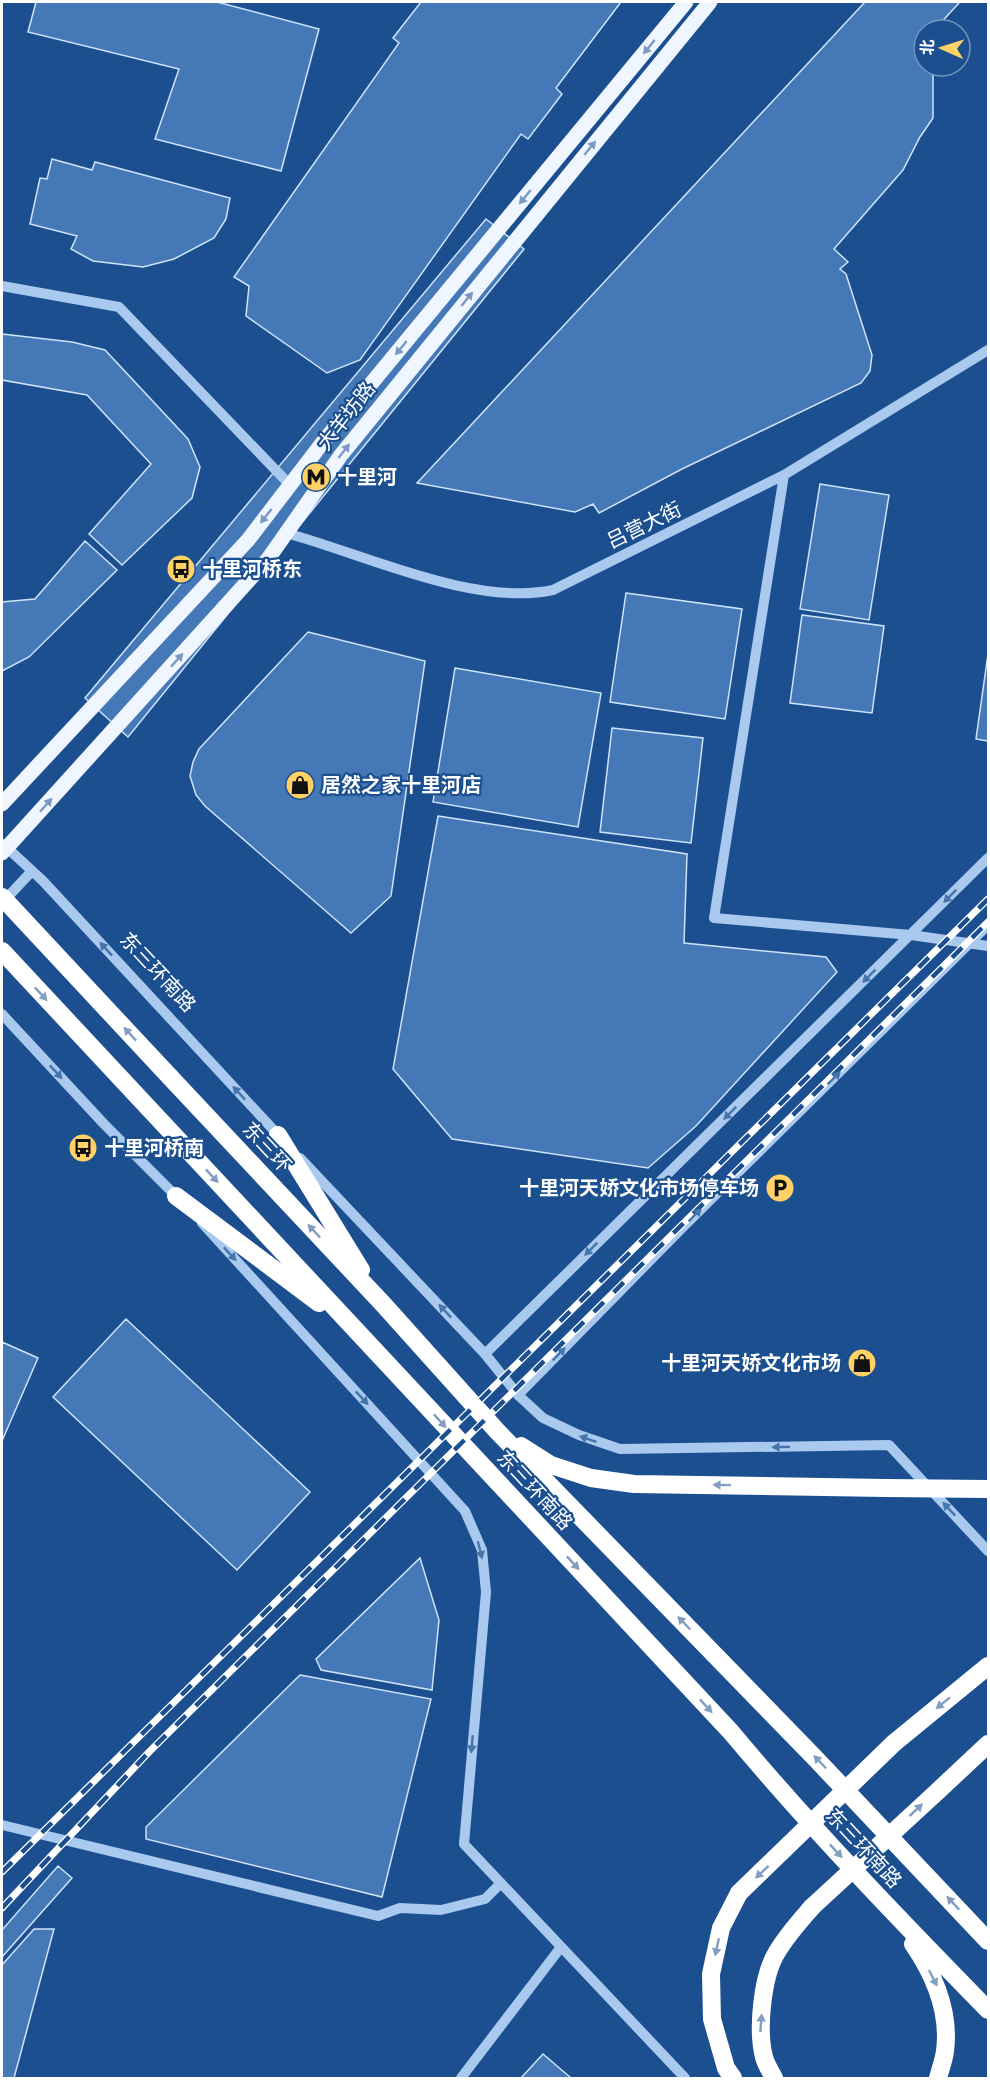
<svg xmlns="http://www.w3.org/2000/svg" width="990" height="2080" font-family="'Noto Sans','Noto Sans SC',sans-serif">
	<style>
		.building { fill: #4478b7; stroke: #cfe3fa; stroke-width: 1.5 }
		.lines { fill: none; stroke-linecap: round; stroke-linejoin: round }
		.minor { stroke: #a9c9ee; stroke-width: 10 }
		.major { stroke: #f0f6ff; stroke-width: 15 }
		.highway { stroke: #fff; stroke-width: 18 }
		.rail-casing { stroke: #fff; stroke-width: 7 }
		.rail { stroke: #1b4f8f; stroke-width: 4.5; stroke-dasharray: 14; stroke-linecap: butt }
		.highway-bridge { stroke: #fff; stroke-width: 18 }
		.oneway { fill: #7b9ac1 }
		.oneway2 { fill: #4674ac }
		.oneway3 { fill: #829ec1 }
		.labels { text-anchor: middle; stroke-width: 4.5; stroke-linejoin: round; paint-order: stroke }
		.street-label { font-size: 20px; fill: #fff; stroke: #1b4f8f }
		.poi-label { font-size: 20px; font-weight: bold; fill: #fff; stroke: #1b4f8f; text-anchor: start }
	</style>
	<rect width="100%" height="100%" fill="#1b4f8f"/>
	<path class="building" d="M 36,2 L 217,2 L 319,29 L 281,171 L 155,139 L 179,69 L 28,32 Z
		M 421,2 L 621,2 L 556,88 L 562,94 L 528,139 L 521,134 L 360,360 L 327,373 L 246,316 L 249,286 L 234,277 L 399,43 L 393,38 Z
		M 865,2 L 960,2 L 934,30 L 924,30 L 924,66 L 933,66 L 933,118 L 920,137 L 903,170 L 834,249 L 848,262 L 840,269 L 846,274 L 872,355 L 870,371 L 861,383 L 682,469 L 599,513 L 593,504 L 575,512 L 417,483 Z
		M 52,159 L 92,170 L 95,162 L 230,198 L 226,219 L 214,238 L 174,259 L 143,267 L 93,261 L 71,249 L 77,236 L 30,224 L 40,178 L 47,179 Z
		M 486,219 L 524,249 L 128,737 L 85,698 Z
		M 2,334 L 72,342 L 105,350 L 188,439 L 200,467 L 192,498 L 122,565 L 89,534 L 151,464 L 87,395 L 2,380 Z
		M 820,484 L 889,495 L 869,620 L 800,609 Z
		M 85,541 L 117,570 L 29,657 L 2,671 L 2,602 L 35,599 Z
		M 626,593 L 742,609 L 725,719 L 610,702 Z
		M 802,615 L 884,626 L 872,713 L 790,703 Z
		M 308,632 L 425,661 L 391,896 L 351,933 L 205,806 L 196,795 L 190,776 L 193,762 L 199,749 Z
		M 988,654 L 988,741 L 976,739 Z
		M 455,668 L 601,693 L 578,827 L 433,802 Z
		M 612,728 L 703,738 L 691,843 L 600,832 Z
		M 438,816 L 687,854 L 684,943 L 826,957 L 837,972 L 696,1126 L 648,1168 L 452,1139 L 393,1069 Z
		M 126,1319 L 310,1492 L 237,1570 L 53,1397 Z
		M 2,1342 L 38,1358 L 2,1441 Z
		M 420,1558 L 439,1620 L 432,1690 L 321,1670 L 316,1659 Z
		M 300,1675 L 431,1699 L 382,1897 L 146,1839 L 146,1827 Z
		M 58,1866 L 72,1878 L 2,1957 L 2,1930 Z
		M 34,1929 L 54,1929 L 14,2078 L 2,2078 L 2,1965 Z
		M 543,2054 L 571,2078 L 521,2078 Z"/>
	<g class="lines">
		<path class="minor" d="M 2,286 L 119,307 L 290,485
			M 784,475 L 714,918 L 911,935 L 988,946
			M 286,533 C 364,554 473,607 553,590 L 784,475 L 988,350
			M 3,844 L 43,881 L 281,1138
			M 2,903 L 32,871
			M 2,1014 L 104,1124 L 179,1199
			M 300,1158 L 485,1354 L 518,1395 L 543,1418 L 579,1435 L 620,1449 L 889,1445 L 988,1551
			M 202,1223 L 465,1511 L 482,1550 L 486,1592 L 464,1844 L 685,2078
			M 485,1354 L 988,858
			M 518,1395 L 683,1227 L 988,925
			M 2,1825 L 378,1916 L 400,1908 L 441,1910 L 485,1899 L 501,1883
			M 461,2078 L 561,1947"/>
		<path class="major" d="M 2,804 L 248,540 L 323,442 L 686,2
			M 2,853 L 268,559 L 341,455 L 710,2"/>
		<path class="highway" d="M 2,951 L 731,1732 C 812,1829 900,1920 988,2010
			M 170,1077 L 383,1304 L 497,1431 L 816,1759 L 988,1941
			M 278,1135 L 361,1270
			M 176,1196 L 319,1303
			M 521,1446 L 551,1465 L 591,1478 L 634,1484 L 886,1488
			M 894,1743 L 988,1666
			M 939,1790 L 988,1744
			M 913,1944 C 935,1976 950,2012 945,2051 C 944,2060 940,2070 938,2078
			M 733,2078 L 726,2068 L 712,2019 L 711,1974 L 721,1928 L 739,1893
			M 774,2078 C 771,2072 766,2065 764,2057 C 757,2030 762,1976 777,1952 C 787,1935 799,1922 812,1907"/>
		<g class="rail-casing">
			<path id="rail" d="M 2,1872 L 988,899
				M 2,1908 L 149,1752 L 988,922"/>
		</g>
		<use href="#rail" class="rail"/>
		<path class="highway-bridge" d="M 2,897 L 170,1077
			M 886,1488 L 988,1489
			M 739,1893 L 894,1743
			M 812,1907 L 939,1790"/>
	</g>
	<defs><path id="oneway-solid" d="M-6-.8H1V-3.2L6.5 0L1 3.2V.8H-6Z" transform="scale(1.5)"/></defs>
	<g class="oneway">
		<use href="#oneway-solid" transform="translate(649 47) rotate(129)"/>
		<use href="#oneway-solid" transform="translate(590 148) rotate(-51)"/>
		<use href="#oneway-solid" transform="translate(525 197) rotate(129)"/>
		<use href="#oneway-solid" transform="translate(467 299) rotate(-51)"/>
		<use href="#oneway-solid" transform="translate(401 348) rotate(129)"/>
		<use href="#oneway-solid" transform="translate(344 451) rotate(-52)"/>
		<use href="#oneway-solid" transform="translate(266 516) rotate(128)"/>
		<use href="#oneway-solid" transform="translate(177 660) rotate(-48)"/>
		<use href="#oneway-solid" transform="translate(46 805) rotate(-48)"/>
	</g>
	<g class="oneway2">
		<use href="#oneway-solid" transform="translate(950 896) rotate(135)"/>
		<use href="#oneway-solid" transform="translate(106 949) rotate(-133)"/>
		<use href="#oneway-solid" transform="translate(869 976) rotate(135)"/>
		<use href="#oneway-solid" transform="translate(56 1072) rotate(47)"/>
		<use href="#oneway-solid" transform="translate(834 1078) rotate(-45)"/>
		<use href="#oneway-solid" transform="translate(239 1093) rotate(-133)"/>
		<use href="#oneway-solid" transform="translate(730 1113) rotate(135)"/>
		<use href="#oneway-solid" transform="translate(695 1215) rotate(-45)"/>
		<use href="#oneway-solid" transform="translate(591 1249) rotate(135)"/>
		<use href="#oneway-solid" transform="translate(230 1254) rotate(47)"/>
		<use href="#oneway-solid" transform="translate(445 1311) rotate(-133)"/>
		<use href="#oneway-solid" transform="translate(559 1354) rotate(-46)"/>
		<use href="#oneway-solid" transform="translate(362 1398) rotate(47)"/>
		<use href="#oneway-solid" transform="translate(588 1439) rotate(-161)"/>
		<use href="#oneway-solid" transform="translate(781 1447) rotate(179)"/>
		<use href="#oneway-solid" transform="translate(949 1509) rotate(-133)"/>
		<use href="#oneway-solid" transform="translate(480 1550) rotate(76)"/>
		<use href="#oneway-solid" transform="translate(472 1744) rotate(95)"/>
	</g>
	<g class="oneway3">
		<use href="#oneway-solid" transform="translate(41 994) rotate(47)"/>
		<use href="#oneway-solid" transform="translate(130 1034) rotate(-133)"/>
		<use href="#oneway-solid" transform="translate(212 1176) rotate(47)"/>
		<use href="#oneway-solid" transform="translate(314 1231) rotate(-133)"/>
		<use href="#oneway-solid" transform="translate(440 1421) rotate(47)"/>
		<use href="#oneway-solid" transform="translate(722 1485) rotate(-179)"/>
		<use href="#oneway-solid" transform="translate(573 1563) rotate(47)"/>
		<use href="#oneway-solid" transform="translate(684 1623) rotate(-134)"/>
		<use href="#oneway-solid" transform="translate(943 1703) rotate(141)"/>
		<use href="#oneway-solid" transform="translate(706 1706) rotate(47)"/>
		<use href="#oneway-solid" transform="translate(820 1762) rotate(-134)"/>
		<use href="#oneway-solid" transform="translate(916 1810) rotate(-43)"/>
		<use href="#oneway-solid" transform="translate(836 1851) rotate(47)"/>
		<use href="#oneway-solid" transform="translate(762 1872) rotate(137)"/>
		<use href="#oneway-solid" transform="translate(953 1903) rotate(-133)"/>
		<use href="#oneway-solid" transform="translate(717 1947) rotate(102)"/>
		<use href="#oneway-solid" transform="translate(933 1978) rotate(63)"/>
		<use href="#oneway-solid" transform="translate(761 2023) rotate(-86)"/>
	</g>
	<defs>
		<g id="metro-disc" transform="scale(1.5)"><circle r="9.5" fill="#ffd166" stroke="#1b4f8f"/><path d="M-5.5 5V-5H-3L0 0L3-5H5.5V5H3V-.5L0 4L-3-.5V5Z" fill="#111"/></g>
		<g id="bus-disc" transform="scale(1.5)"><circle r="9.5" fill="#ffd166" stroke="#1b4f8f"/><path d="M-5-6H5V4H4V6H2V4H-2V6H-4V4H-5ZM-3.5-4V0h7V-4ZM-3.5 1.2v1.5H-2V1.2ZM2 1.2v1.5H3.5V1.2Z" fill="#111"/></g>
		<g id="shop-disc" transform="scale(1.5)"><circle r="9.5" fill="#ffd166" stroke="#1b4f8f"/><path d="M-5-2.5h2.3a2.7 3.5 0 0 1 5.4 0H5L5.5 6h-11ZM-1.5-2.5h3a1.5 2.3 0 0 0-3 0Z" fill="#111"/></g>
		<g id="parking-disc" transform="scale(1.5)"><circle r="9.5" fill="#ffd166" stroke="#1b4f8f"/><path d="M-3.5-5.5H1a3.5 3.5 0 0 1 0 7H-1V5.5H-3.5ZM-1-3.4V-.6H.8a1.4 1.4 0 0 0 0-2.8Z" fill="#111"/></g>
	</defs>
	<g fill-rule="evenodd">
		<use href="#metro-disc" x="316" y="477"/>
		<use href="#bus-disc" x="181" y="569"/>
		<use href="#shop-disc" x="300" y="785"/>
		<use href="#bus-disc" x="83" y="1148"/>
		<use href="#parking-disc" x="780" y="1188"/>
		<use href="#shop-disc" x="862" y="1363"/>
	</g>
	<g class="labels">
		<g class="street-label">
			<text transform="translate(346 416) rotate(-52)" y="7">大羊坊路</text>
			<text transform="translate(644 525) rotate(-26)" y="7">吕营大街</text>
			<text transform="translate(158 972) rotate(47)" y="7">东三环南路</text>
			<text transform="translate(267 1147) rotate(47)" y="7">东三环</text>
			<text transform="translate(535 1490) rotate(47)" y="7">东三环南路</text>
			<text transform="translate(864 1848) rotate(47)" y="7">东三环南路</text>
		</g>
		<g class="poi-label">
			<text x="337" y="484">十里河</text>
			<text x="202" y="576">十里河桥东</text>
			<text x="321" y="792">居然之家十里河店</text>
			<text x="104" y="1155">十里河桥南</text>
			<text x="759" y="1195" text-anchor="end">十里河天娇文化市场停车场</text>
			<text x="841" y="1370" text-anchor="end">十里河天娇文化市场</text>
		</g>
	</g>
	<rect width="990" height="2080" fill="none" stroke="#ffffff" stroke-width="6"/>
	<g transform="translate(942 48) rotate(273)"><circle r="28" fill="#1b4f8f" stroke="#7695bc" stroke-width="1.5"/>
	<path d="M0-4.5L10 22L0 15L-10 22Z" fill="#ffd166"/>
	<text y="-9" font-size="16" font-weight="bold" text-anchor="middle" fill="#ffffff">北</text>
	</g>
</svg>
